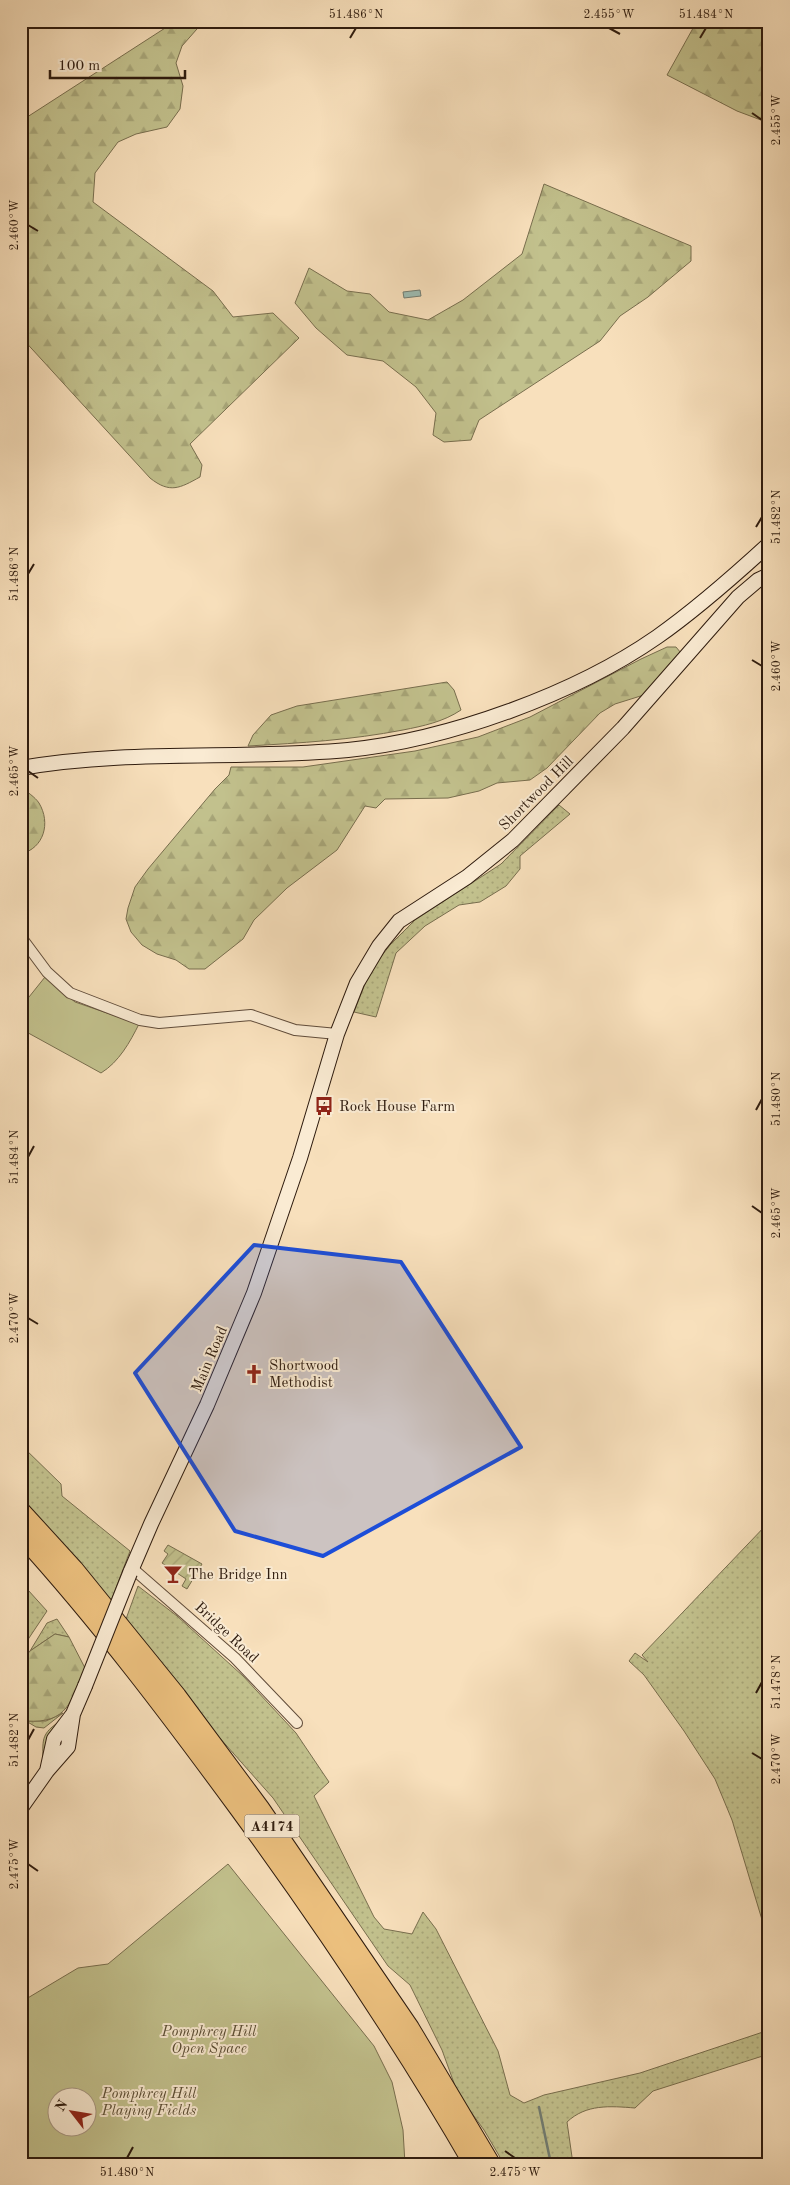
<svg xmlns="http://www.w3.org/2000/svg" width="790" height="2185" font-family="'Old Standard TT',serif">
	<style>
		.grass { fill: url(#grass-dots); stroke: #786e4e }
		.forest { fill: url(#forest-firs); stroke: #786e4e }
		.park { fill: #c2c18d; stroke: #786e4e; fill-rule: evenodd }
		.garden { fill: url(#garden-furrows); stroke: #786e4e }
		.water { fill: #9dbdb4; stroke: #717c72 }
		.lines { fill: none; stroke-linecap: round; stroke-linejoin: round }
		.stream { stroke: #717c72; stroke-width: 2.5 }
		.street-casing { stroke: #604c3a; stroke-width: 12 }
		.secondary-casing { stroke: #2e1b0e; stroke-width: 16 }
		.highway-casing { stroke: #2e1b0e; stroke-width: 20 }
		.street { stroke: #faebd3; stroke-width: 10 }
		.secondary { stroke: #faebd3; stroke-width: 14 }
		.highway { stroke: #ecc07e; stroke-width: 18 }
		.secondary-bridge-casing { stroke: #2e1b0e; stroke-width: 16; stroke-linecap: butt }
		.secondary-bridge { stroke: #faebd3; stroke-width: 14 }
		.marked { fill: #1d4ed8; fill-opacity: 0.2; stroke: #1d4ed8; stroke-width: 4; stroke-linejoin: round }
		.ticks { fill: none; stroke: #2e1b0e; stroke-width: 2 }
		.labels { text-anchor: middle; stroke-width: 4; stroke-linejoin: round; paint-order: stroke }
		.shield { fill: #faebd3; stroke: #6b5949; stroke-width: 1 }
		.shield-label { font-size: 14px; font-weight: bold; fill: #2e1b0e }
		.street-label { font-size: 15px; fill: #2e1b0e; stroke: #faebd3 }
		.poi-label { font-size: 15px; fill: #2e1b0e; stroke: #faebd3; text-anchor: start }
		.park-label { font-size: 15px; font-style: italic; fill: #5a4d34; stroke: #faebd3 }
		.neatline { fill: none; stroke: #2e1b0e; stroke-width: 2 }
		.ticks-label { font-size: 12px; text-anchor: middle; fill: #2e1b0e }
	</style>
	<defs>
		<pattern id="grass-dots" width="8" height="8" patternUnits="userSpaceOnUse" patternTransform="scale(1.25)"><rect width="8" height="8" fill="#c2c18d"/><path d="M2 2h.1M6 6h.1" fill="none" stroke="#a7a578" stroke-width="1.8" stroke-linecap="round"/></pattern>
		<pattern id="forest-firs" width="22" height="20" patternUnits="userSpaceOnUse" patternTransform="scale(1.25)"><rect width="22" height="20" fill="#c2c18d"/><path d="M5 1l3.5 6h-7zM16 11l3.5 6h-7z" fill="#a7a578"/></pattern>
		<pattern id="garden-furrows" width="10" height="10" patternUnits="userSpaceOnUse" patternTransform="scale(1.25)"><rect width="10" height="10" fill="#c2c18d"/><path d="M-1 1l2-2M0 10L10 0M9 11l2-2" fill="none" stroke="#a7a578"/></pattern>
	</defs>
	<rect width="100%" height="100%" fill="#f8e0bc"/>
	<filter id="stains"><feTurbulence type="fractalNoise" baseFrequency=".004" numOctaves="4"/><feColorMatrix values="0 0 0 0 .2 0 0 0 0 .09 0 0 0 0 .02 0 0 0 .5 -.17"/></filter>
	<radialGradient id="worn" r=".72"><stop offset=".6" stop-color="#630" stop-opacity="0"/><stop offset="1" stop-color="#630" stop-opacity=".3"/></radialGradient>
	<path class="grass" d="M 559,805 L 570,814 L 520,856 L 520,869 L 506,886 L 480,902 L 459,905 L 425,926 L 396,953 L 376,1017 L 354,1012 L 370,971 L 390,945 L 415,920 L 501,864 Z
		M 21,1445 L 61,1484 L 62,1496 L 130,1551 L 111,1601 L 21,1498 Z
		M 769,1522 L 769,1943 L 732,1820 L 715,1779 L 684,1731 L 644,1675 L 629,1661 L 635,1653 L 648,1662 L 642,1655 Z
		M 21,1578 L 28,1590 L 47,1611 L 21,1650 Z
		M 138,1586 L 177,1616 L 243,1676 L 296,1733 L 329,1782 L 314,1796 L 374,1917 L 384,1929 L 412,1934 L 423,1912 L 436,1929 L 498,2051 L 510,2095 L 524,2103 L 544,2095 L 640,2073 L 769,2030 L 769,2054 L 653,2091 L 635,2108 C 610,2106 586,2104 567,2122 L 573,2164 L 504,2164 L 484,2130 L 458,2094 L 442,2050 L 410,1985 L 388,1966 L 273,1798 L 210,1727 L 126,1619 Z
		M 57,1619 L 69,1637 L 55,1634 L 30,1651 L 47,1623 Z
		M 63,1713 L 44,1728 L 36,1727 L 26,1721 L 46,1721 Z
		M 59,1722 L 42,1766 C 45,1744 37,1736 59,1722 Z"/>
	<path class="forest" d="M 176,21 L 204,21 L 182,46 L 176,63 L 183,86 L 180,109 L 167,127 L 136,134 L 118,142 L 95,173 L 93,202 L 213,291 L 233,317 L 273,313 L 299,338 L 190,444 L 202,465 L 200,477 C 180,488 170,494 150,478 L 21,337 L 21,121 Z
		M 697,21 L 769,21 L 769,123 L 737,111 L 667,75 Z
		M 544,184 L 691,246 L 691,261 L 648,297 L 620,316 L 600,341 L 479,420 L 471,440 L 444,442 L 433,435 L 436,413 L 416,387 L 383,361 L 347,355 L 316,328 L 295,303 L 309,268 L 347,291 L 370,294 L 389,312 L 428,320 L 463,300 L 522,254 Z
		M 667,647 L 676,647 L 681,653 L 647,694 L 615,704 L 600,713 L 547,768 L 530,780 L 497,783 L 479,791 L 448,798 L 385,799 L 376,808 L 365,806 L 337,850 L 287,888 L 254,920 L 243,939 L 205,969 L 189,969 L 176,960 L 157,954 L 142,945 L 131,932 L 126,919 L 128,908 L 135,887 L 148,869 L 215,789 L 229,775 L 231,767 L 303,767 L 415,751 L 478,737 L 530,717 L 641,659 Z
		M 447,682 L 454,690 L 461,710 C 443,722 423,726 403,730 C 351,740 301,743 248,746 L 253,735 L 271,715 L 297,706 Z
		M 21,787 C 27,792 35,797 39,803 C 51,823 44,848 21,854 Z
		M 55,1634 L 69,1637 L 85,1668 C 71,1701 68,1724 26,1721 L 21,1717 L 21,1662 L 30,1651 Z"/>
	<path class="park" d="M 45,977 L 75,1002 L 139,1024 C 130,1042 119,1062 101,1073 L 21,1029 L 21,1007 Z
		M 228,1864 L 374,2046 L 392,2082 L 403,2130 L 405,2164 L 21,2164 L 21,2002 L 78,1968 L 108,1964 ZM 58,2098 L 88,2098 L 88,2128 L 58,2128 Z"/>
	<path class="garden" d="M 168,1545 L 202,1564 L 187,1589 L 182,1586 L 186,1579 L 162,1563 L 168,1554 L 164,1551 Z"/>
	<path class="water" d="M 420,290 L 421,296 L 404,298 L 403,292 Z"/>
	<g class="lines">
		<path class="stream" d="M 539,2107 L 551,2164"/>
		<g class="street-casing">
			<path id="street" d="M 21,937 L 47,972 L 70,993 L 140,1020 L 159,1023 L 251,1015 L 295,1030 L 337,1034
				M 132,1568 L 235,1658 L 297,1723"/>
		</g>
		<g class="secondary-casing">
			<path id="secondary" d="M 21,768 C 129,749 240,760 348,750 C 448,740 575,694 657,637 C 697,609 733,577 769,544
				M 130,1573 L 151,1524 L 207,1405 L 254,1293 L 300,1158 L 337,1034 L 357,983 L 379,946 L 399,921 L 467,877 L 513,840 L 623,728 L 738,597 L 758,580 L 769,575
				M 47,1771 L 54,1739 L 73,1714
				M 21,1808 L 47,1771 L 68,1747 L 73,1714 L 85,1686"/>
		</g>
		<g class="highway-casing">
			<path id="highway" d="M 21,1511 L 74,1569 L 177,1696 L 260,1808 L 410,2028 L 491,2164
				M 21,1535 C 100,1622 170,1715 239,1809 C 323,1924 402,2041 473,2164"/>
		</g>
		<use href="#street" class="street"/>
		<use href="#secondary" class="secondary"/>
		<use href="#highway" class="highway"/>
		<g class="secondary-bridge-casing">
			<path id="secondary-bridge" d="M 85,1686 L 130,1573"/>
		</g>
		<use href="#secondary-bridge" class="secondary-bridge"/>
	</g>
	<path class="marked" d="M 254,1245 L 401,1262 L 521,1447 L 323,1556 L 235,1531 L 135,1373 Z"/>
	<path class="ticks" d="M 609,28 L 620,34M 350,38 L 356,28M 700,38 L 706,28M 752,113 L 762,120M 28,225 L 38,231M 756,527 L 762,517M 28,574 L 34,564M 752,660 L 762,666M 28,771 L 38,778M 756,1110 L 762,1099M 28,1157 L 34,1146M 752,1206 L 762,1213M 28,1318 L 38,1324M 756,1693 L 762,1682M 28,1740 L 34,1729M 752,1753 L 762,1759M 28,1864 L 38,1871M 505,2151 L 515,2158M 127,2158 L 133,2147"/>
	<defs>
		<g id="bus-bare" transform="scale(1.5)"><path d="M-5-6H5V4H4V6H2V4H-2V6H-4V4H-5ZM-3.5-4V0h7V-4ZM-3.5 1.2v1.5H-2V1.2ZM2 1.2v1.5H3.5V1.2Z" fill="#8f2418" stroke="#faebd3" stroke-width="2.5" paint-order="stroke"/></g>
		<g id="church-bare" transform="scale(1.5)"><path d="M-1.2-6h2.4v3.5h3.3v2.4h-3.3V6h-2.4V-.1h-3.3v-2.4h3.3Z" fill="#8f2418" stroke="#faebd3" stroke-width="2.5" paint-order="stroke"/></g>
		<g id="bar-bare" transform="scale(1.5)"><path d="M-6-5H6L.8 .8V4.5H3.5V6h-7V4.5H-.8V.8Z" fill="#8f2418" stroke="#faebd3" stroke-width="2.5" paint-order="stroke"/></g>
	</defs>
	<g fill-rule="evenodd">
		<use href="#bus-bare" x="324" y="1106"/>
		<use href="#church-bare" x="254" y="1374"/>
		<use href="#bar-bare" x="173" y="1574"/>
	</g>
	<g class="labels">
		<rect class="shield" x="244.5" y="1814.5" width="55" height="23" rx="4"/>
		<g class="shield-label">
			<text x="272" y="1831">A4174</text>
		</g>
		<g class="street-label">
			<text transform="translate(536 793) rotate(-45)" y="5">Shortwood Hill</text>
			<text transform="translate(209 1359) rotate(-67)" y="5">Main Road</text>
			<text transform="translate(227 1632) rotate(43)" y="5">Bridge Road</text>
		</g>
		<g class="poi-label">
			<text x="339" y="1111">Rock House Farm</text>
			<text x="269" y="1370">Shortwood<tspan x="269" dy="17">Methodist</tspan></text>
			<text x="188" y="1579">The Bridge Inn</text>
		</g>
		<g class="park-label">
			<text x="209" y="2036">Pomphrey Hill<tspan x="209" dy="17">Open Space</tspan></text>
			<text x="149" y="2098">Pomphrey Hill<tspan x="149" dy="17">Playing Fields</tspan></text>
		</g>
	</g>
	<rect width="790" height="2185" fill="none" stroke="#f8e0bc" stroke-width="55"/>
	<g transform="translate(72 2112) rotate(301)"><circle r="24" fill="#faebd3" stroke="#a89884"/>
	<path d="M0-4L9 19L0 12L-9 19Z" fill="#8f2418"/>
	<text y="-8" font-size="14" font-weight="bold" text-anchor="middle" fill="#2e1b0e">N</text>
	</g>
	<path d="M50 70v8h135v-8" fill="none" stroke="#2e1b0e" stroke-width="2.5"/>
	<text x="58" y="70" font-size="15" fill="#2e1b0e" stroke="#faebd3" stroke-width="4" paint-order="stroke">100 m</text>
	<rect x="28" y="28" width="734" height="2130" class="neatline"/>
	<g class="ticks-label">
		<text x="356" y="18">51.486°N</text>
		<text x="609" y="18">2.455°W</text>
		<text x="706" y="18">51.484°N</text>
		<text transform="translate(776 120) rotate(-90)" y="4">2.455°W</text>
		<text transform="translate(14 225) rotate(-90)" y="4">2.460°W</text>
		<text transform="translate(776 517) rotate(-90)" y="4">51.482°N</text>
		<text transform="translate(14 574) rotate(-90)" y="4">51.486°N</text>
		<text transform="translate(776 666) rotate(-90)" y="4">2.460°W</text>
		<text transform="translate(14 771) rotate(-90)" y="4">2.465°W</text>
		<text transform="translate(776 1099) rotate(-90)" y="4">51.480°N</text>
		<text transform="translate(14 1157) rotate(-90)" y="4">51.484°N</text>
		<text transform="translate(776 1213) rotate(-90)" y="4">2.465°W</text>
		<text transform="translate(14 1318) rotate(-90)" y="4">2.470°W</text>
		<text transform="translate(776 1682) rotate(-90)" y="4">51.478°N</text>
		<text transform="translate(14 1740) rotate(-90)" y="4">51.482°N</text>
		<text transform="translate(776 1759) rotate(-90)" y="4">2.470°W</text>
		<text transform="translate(14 1864) rotate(-90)" y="4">2.475°W</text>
		<text x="127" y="2176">51.480°N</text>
		<text x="515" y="2176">2.475°W</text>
	</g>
	<rect width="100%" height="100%" filter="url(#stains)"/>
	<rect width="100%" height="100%" fill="url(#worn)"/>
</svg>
